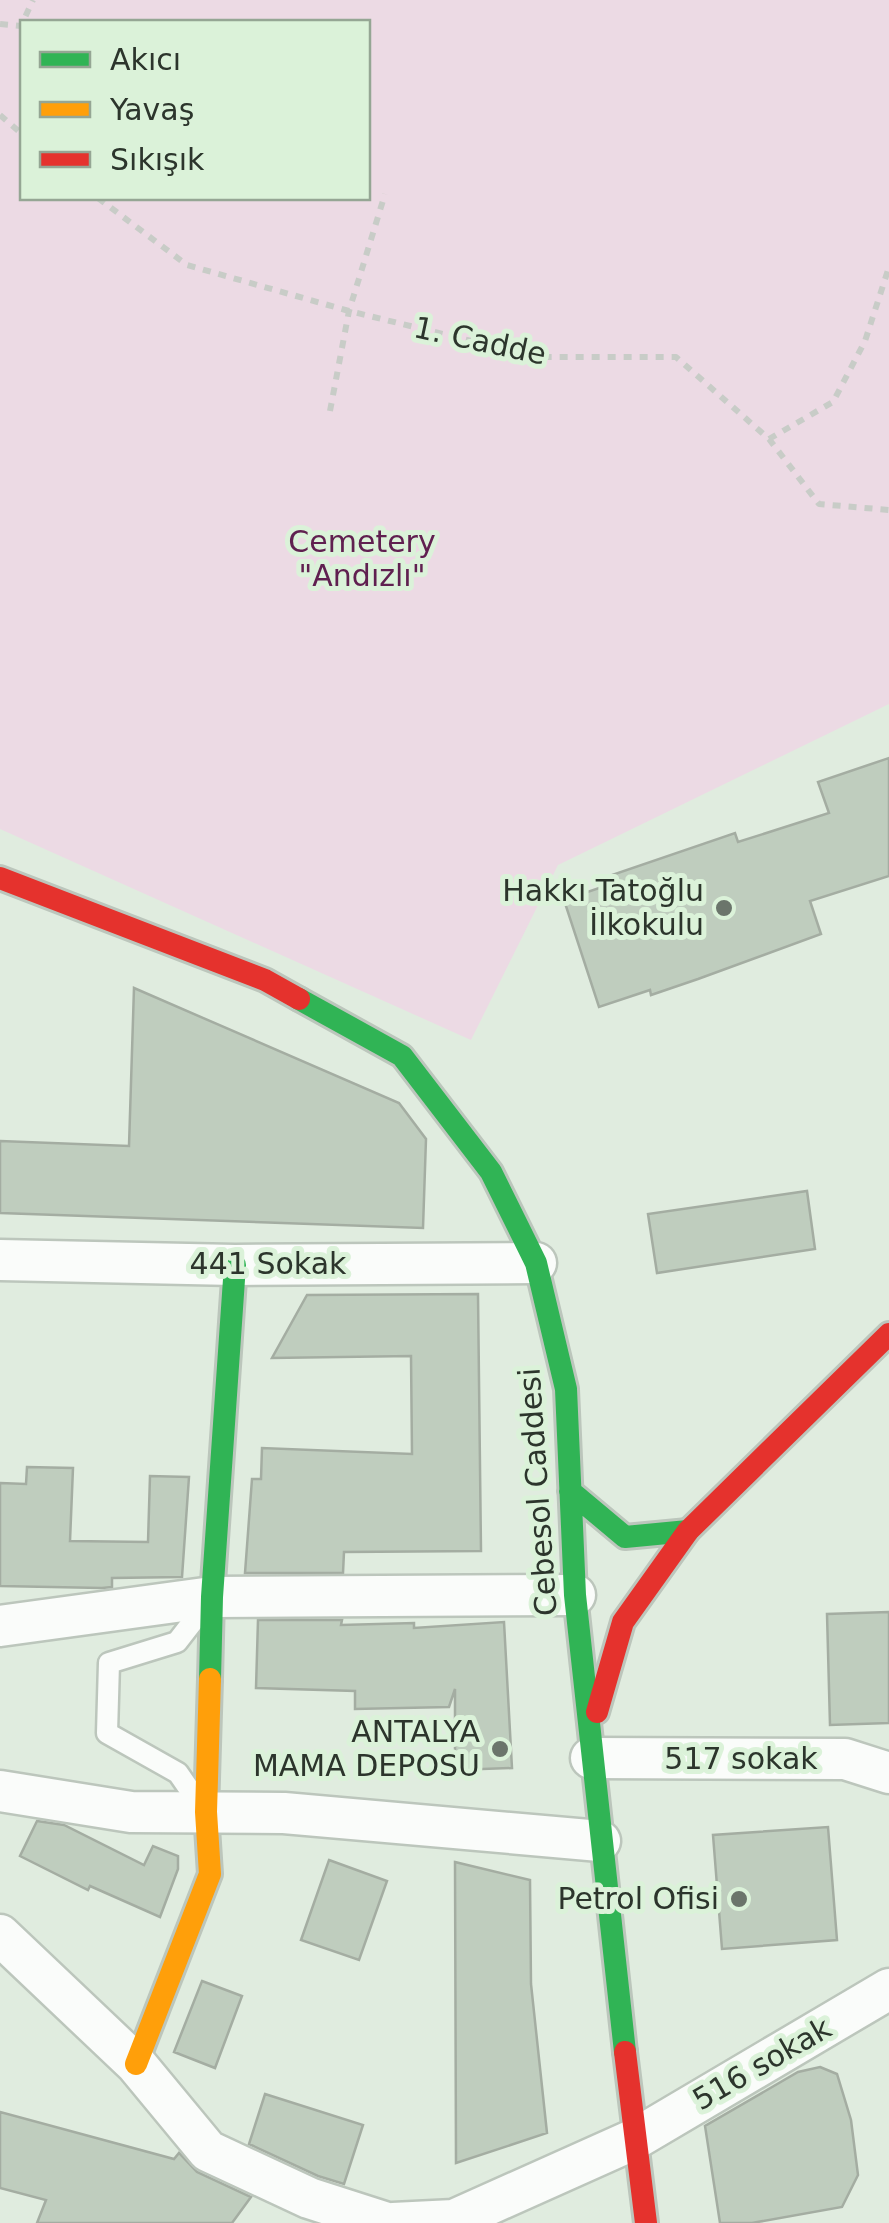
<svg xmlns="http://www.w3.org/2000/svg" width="889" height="2223" font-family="'DejaVu Sans',sans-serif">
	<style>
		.green { fill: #ecdae4; fill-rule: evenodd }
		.building { fill: #bfcdbe; stroke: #a4ada2; stroke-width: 2.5 }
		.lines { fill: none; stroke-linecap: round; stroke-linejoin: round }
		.lane-casing { stroke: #bcc6bc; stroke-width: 25 }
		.street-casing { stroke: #bcc6bc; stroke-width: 45 }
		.fast-casing { stroke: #bcc6bc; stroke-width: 28 }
		.slow-casing { stroke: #bcc6bc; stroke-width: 28 }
		.jam-casing { stroke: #bcc6bc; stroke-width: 28 }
		.path { stroke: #c8ccc7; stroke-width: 6; stroke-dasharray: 8 8; stroke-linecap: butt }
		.lane { stroke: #fafcfa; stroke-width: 20 }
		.street { stroke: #fafcfa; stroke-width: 40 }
		.fast { stroke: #30b455; stroke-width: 22 }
		.slow { stroke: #ff9f0a; stroke-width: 22 }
		.jam { stroke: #e5322d; stroke-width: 22 }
		.poi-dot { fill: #6b756b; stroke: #dbf2d9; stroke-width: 4 }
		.labels { text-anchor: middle; stroke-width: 10; stroke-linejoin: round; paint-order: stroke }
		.street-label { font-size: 30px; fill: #2c352c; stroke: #dbf2d9 }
		.park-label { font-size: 30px; fill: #602050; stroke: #dbf2d9 }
		.poi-label { font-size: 30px; fill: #2c352c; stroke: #dbf2d9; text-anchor: end }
	</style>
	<rect width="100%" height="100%" fill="#e0ecdf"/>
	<path class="green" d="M 0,0 L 889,0 L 889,704 L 558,865 L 471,1040 L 0,829 ZM 22,22 L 368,22 L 368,198 L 22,198 Z"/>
	<path class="building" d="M 889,758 L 889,876 L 810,901 L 821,934 L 698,979 L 651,995 L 650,990 L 599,1007 L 564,900 L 611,884 L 609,876 L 735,833 L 738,842 L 829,813 L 818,782 Z
		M 134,988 L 399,1103 L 426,1139 L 423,1228 L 0,1213 L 0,1141 L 129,1146 Z
		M 807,1191 L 815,1249 L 657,1273 L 648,1214 Z
		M 478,1294 L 481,1551 L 344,1552 L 343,1573 L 245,1573 L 252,1479 L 261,1479 L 262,1448 L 412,1454 L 411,1356 L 272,1358 L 307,1295 Z
		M 27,1467 L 73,1468 L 70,1541 L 148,1542 L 150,1476 L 189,1477 L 182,1577 L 112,1578 L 112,1587 L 102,1588 L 0,1586 L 0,1483 L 26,1484 Z
		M 889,1612 L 889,1723 L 830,1725 L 827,1614 Z
		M 258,1620 L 342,1620 L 341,1625 L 414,1623 L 414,1628 L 504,1622 L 512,1768 L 455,1770 L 455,1689 L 449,1707 L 355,1709 L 355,1691 L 256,1688 Z
		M 37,1821 L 64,1825 L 144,1865 L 153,1846 L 178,1856 L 178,1869 L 160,1917 L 90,1886 L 88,1890 L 20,1856 Z
		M 828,1827 L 837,1940 L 722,1949 L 713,1835 Z
		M 329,1860 L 387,1881 L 359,1960 L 301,1940 Z
		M 455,1862 L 530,1880 L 531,1984 L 547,2133 L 456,2163 Z
		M 202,1981 L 242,1996 L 215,2068 L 174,2052 Z
		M 820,2067 L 837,2074 L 851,2120 L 858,2175 L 842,2207 L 752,2223 L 720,2223 L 705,2126 L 798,2072 Z
		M 265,2094 L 363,2125 L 344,2184 L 318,2176 L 249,2144 Z
		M 0,2112 L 174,2159 L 179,2153 L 197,2172 L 251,2197 L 232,2223 L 37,2223 L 46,2200 L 0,2188 Z"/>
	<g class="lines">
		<g class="lane-casing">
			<path id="lane" d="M 194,1796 L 178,1773 L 107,1733 L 109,1663 L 177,1642 L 198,1615"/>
		</g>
		<g class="street-casing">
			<path id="street" d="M 0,1260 L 235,1265 L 536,1263
				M 0,1626 L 212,1597 L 575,1595
				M 591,1758 L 845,1759 L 889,1773
				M 0,1791 L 131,1812 L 284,1813 L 600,1841
				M 0,1935 L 136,2064 L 208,2151 L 309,2198 L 387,2223
				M 393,2223 L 454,2220 L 635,2139 L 889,1989"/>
		</g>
		<g class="fast-casing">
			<path id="fast" d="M 299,999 L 402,1056 L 491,1172 L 536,1263 L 566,1389 L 575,1595 L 625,2052
				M 570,1491 L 625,1537 L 688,1531
				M 210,1679 L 212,1597 L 235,1265"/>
		</g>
		<g class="slow-casing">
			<path id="slow" d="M 136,2064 L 210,1874 L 206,1812 L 210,1679"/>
		</g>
		<g class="jam-casing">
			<path id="jam" d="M 0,878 L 265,980 L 299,999
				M 597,1712 L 623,1622 L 688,1531 L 889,1334
				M 625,2052 L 646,2223"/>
		</g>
		<path class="path" d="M 0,24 L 21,26 L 33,0
			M 0,115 L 22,134
			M 98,198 L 187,265 L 349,311 L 537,357 L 676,357 L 769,439 L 819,504 L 889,510
			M 330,411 L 349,311 L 385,194
			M 769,439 L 833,402 L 865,341 L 889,267"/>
		<use href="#lane" class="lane"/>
		<use href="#street" class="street"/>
		<use href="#fast" class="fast"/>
		<use href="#slow" class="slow"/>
		<use href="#jam" class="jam"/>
	</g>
	<g class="poi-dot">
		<circle cx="724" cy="908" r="10"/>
		<circle cx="500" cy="1749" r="10"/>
		<circle cx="739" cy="1899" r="10"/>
	</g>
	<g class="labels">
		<g class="street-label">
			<text transform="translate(480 341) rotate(12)" y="10">1. Cadde</text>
			<text x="268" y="1274">441 Sokak</text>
			<text transform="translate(538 1492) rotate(-94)" y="10">Cebesol Caddesi</text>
			<text x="741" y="1769">517 sokak</text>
			<text transform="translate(762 2064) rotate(-30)" y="10">516 sokak</text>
		</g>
		<g class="park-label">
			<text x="362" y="552">Cemetery<tspan x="362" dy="34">"Andızlı"</tspan></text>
		</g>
		<g class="poi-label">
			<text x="704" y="901">Hakkı Tatoğlu<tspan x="704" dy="34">İlkokulu</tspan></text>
			<text x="480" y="1742">ANTALYA<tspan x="480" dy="34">MAMA DEPOSU</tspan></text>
			<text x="719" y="1909">Petrol Ofisi</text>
		</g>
	</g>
	<rect x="20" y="20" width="350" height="180" fill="#dbf2d9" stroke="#95a694" stroke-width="2.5"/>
	<rect x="40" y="52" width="50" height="15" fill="#30b455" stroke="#95a694" stroke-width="2.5"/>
	<text x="110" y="70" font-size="30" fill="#2c352c">Akıcı</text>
	<rect x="40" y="102" width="50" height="15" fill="#ff9f0a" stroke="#95a694" stroke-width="2.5"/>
	<text x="110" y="120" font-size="30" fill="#2c352c">Yavaş</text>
	<rect x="40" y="152" width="50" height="15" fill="#e5322d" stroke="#95a694" stroke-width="2.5"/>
	<text x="110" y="170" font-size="30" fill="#2c352c">Sıkışık</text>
</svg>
